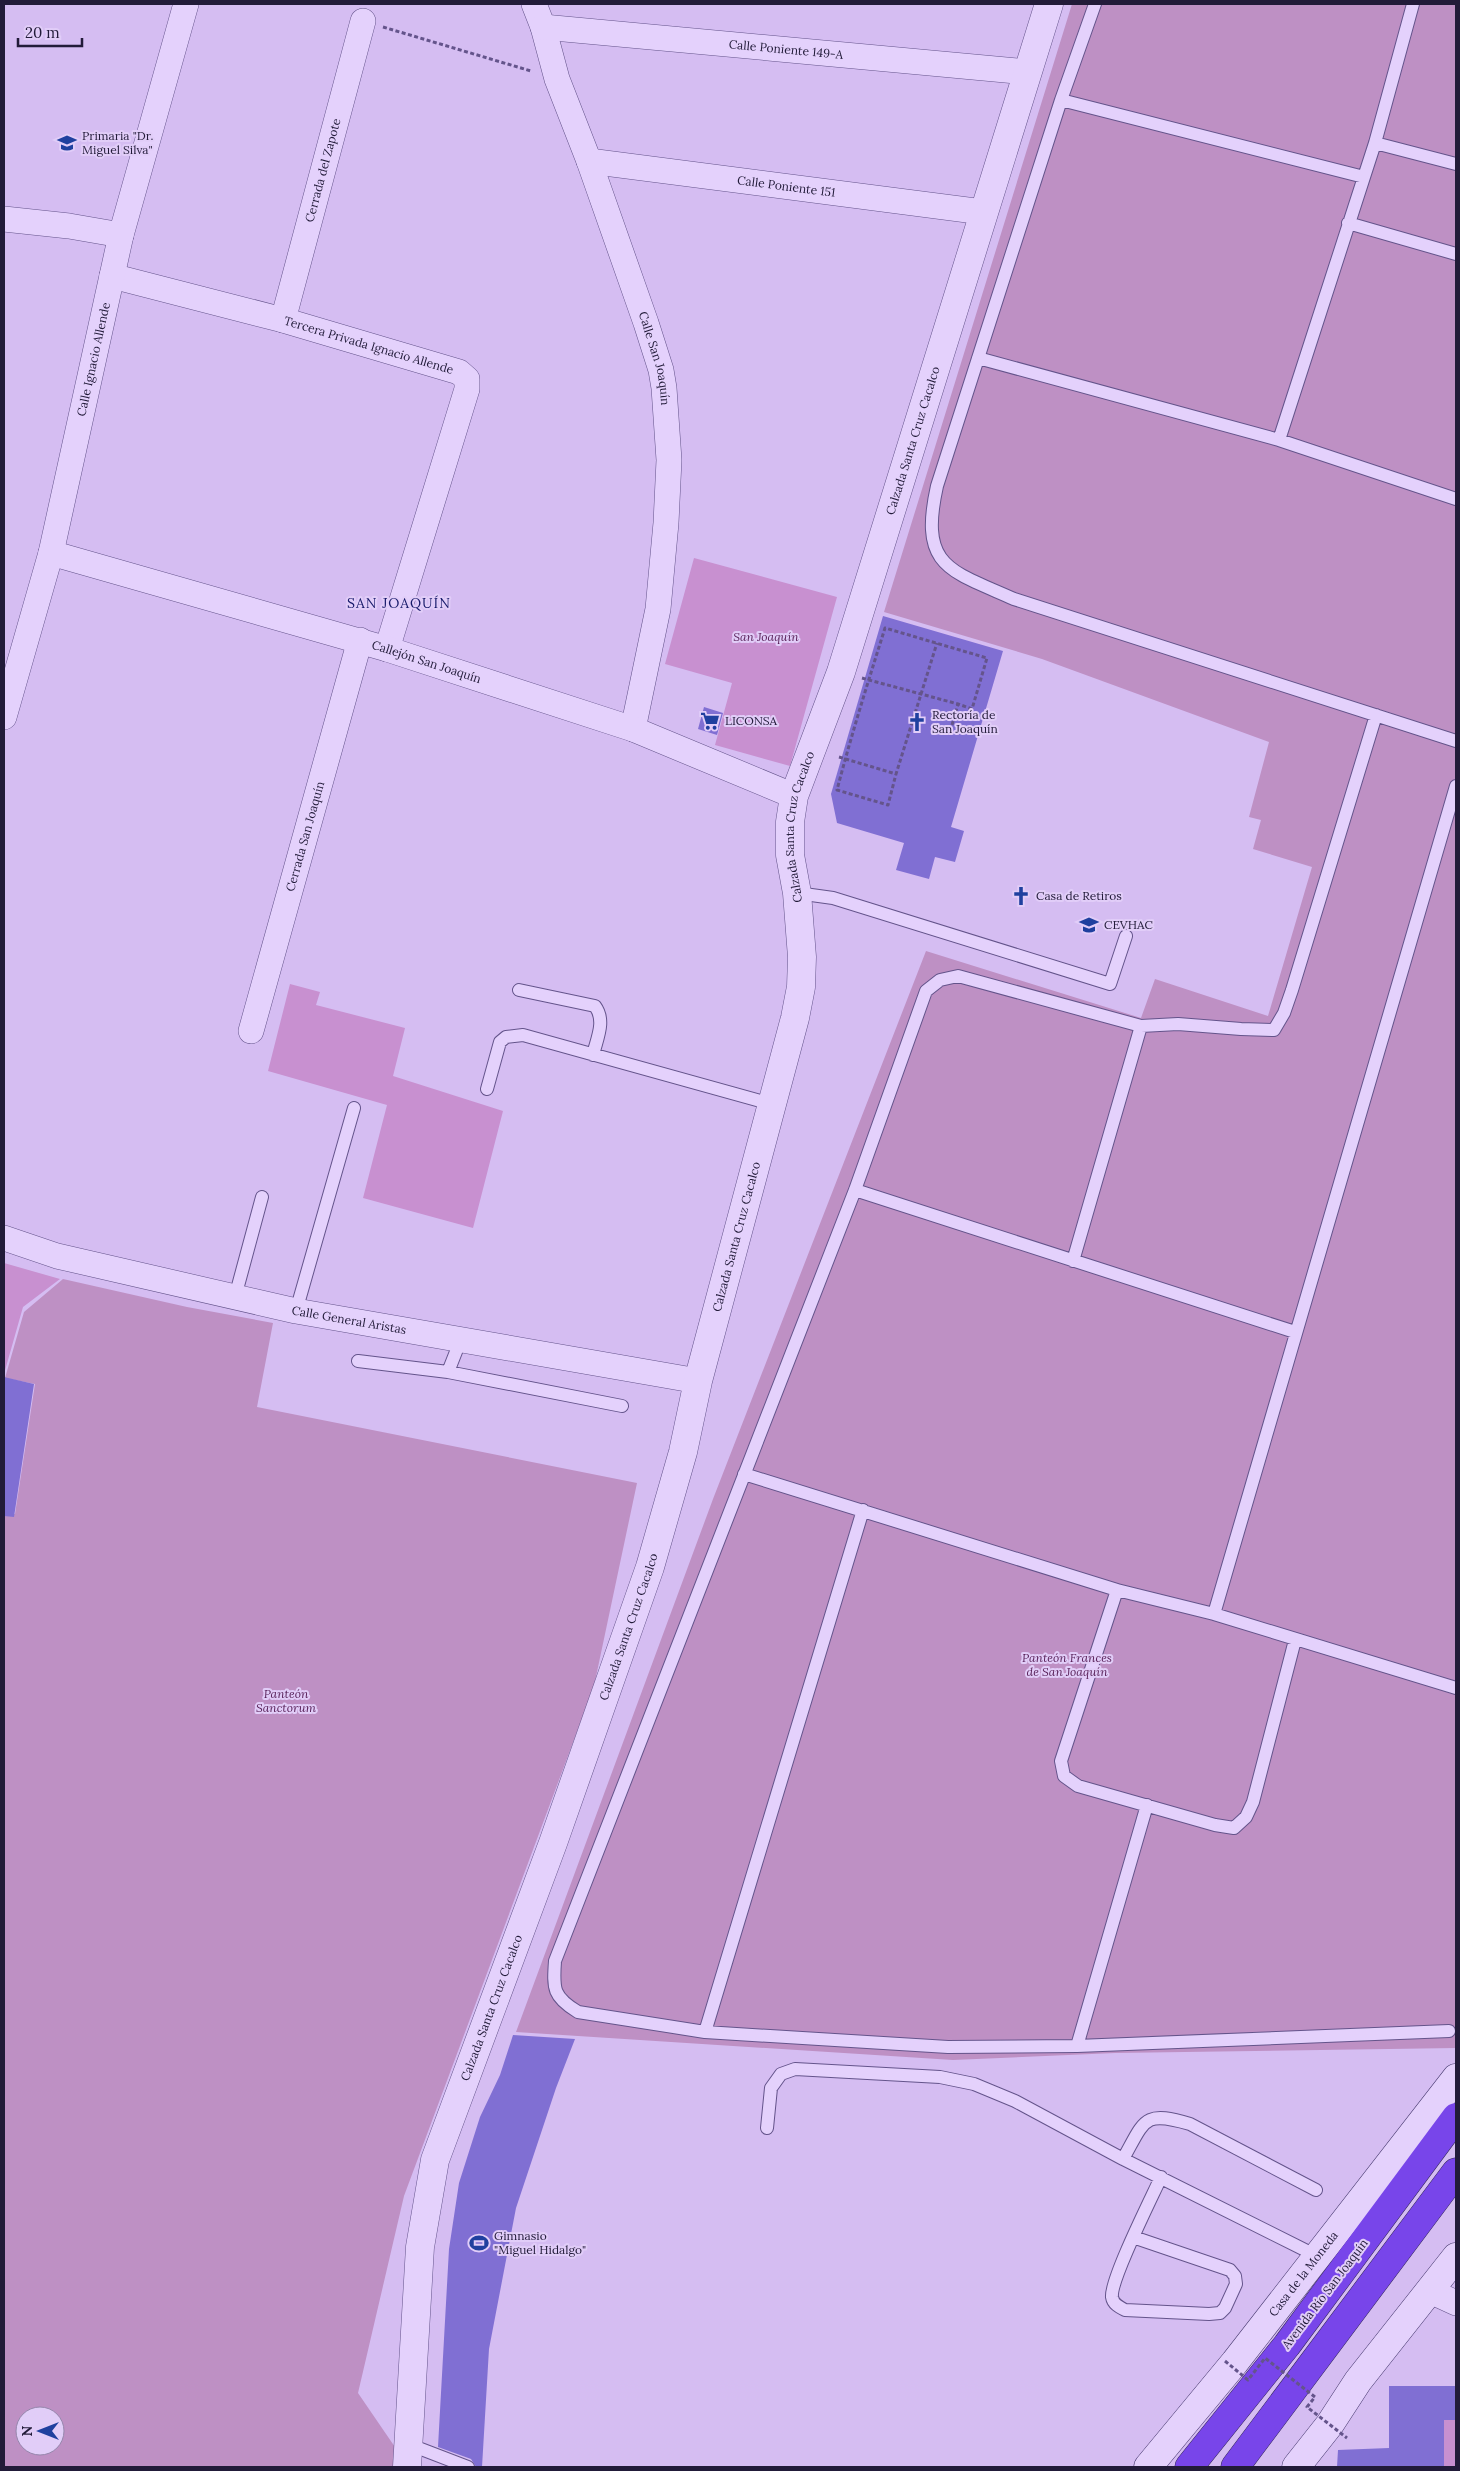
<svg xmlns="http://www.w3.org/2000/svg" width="1460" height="2471" font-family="Lora,serif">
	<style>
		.green { fill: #c890d0 }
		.cemetery { fill: #be90c4; fill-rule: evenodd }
		.building { fill: #806fd3 }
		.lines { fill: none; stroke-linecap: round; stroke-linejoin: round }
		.service-casing { stroke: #64548b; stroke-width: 14 }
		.minor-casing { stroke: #64548b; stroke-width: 26 }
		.tertiary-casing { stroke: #64548b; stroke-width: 29 }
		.secondary-casing { stroke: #45386d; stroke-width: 29 }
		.motorway-casing { stroke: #342a58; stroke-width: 29 }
		.path { stroke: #64548b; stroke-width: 3; stroke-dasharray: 4 2.5; stroke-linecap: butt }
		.service { stroke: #e4d1fc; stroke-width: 12 }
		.minor { stroke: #e4d1fc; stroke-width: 25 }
		.tertiary { stroke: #e4d1fc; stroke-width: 28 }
		.secondary { stroke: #e4d1fc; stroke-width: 28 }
		.motorway { stroke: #7845ea; stroke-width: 28 }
		.path-bridge { stroke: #64548b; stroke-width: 3; stroke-dasharray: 4 2.5; stroke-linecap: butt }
		.labels { text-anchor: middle; stroke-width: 4; stroke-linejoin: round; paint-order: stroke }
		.street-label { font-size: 12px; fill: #221b39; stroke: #e1cdf8 }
		.poi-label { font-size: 12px; fill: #221b39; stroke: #e1cdf8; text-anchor: start }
		.park-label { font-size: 12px; font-style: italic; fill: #571f57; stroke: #e1cdf8 }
		.neighbourhood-label { font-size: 14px; letter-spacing: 1px; fill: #161969; stroke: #e1cdf8 }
	</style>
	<rect width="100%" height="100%" fill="#d5bdf2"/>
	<path class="green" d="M 694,558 L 837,597 L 790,766 L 715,745 L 732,683 L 665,664 Z
		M 290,984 L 320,992 L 316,1005 L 405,1028 L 393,1076 L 503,1111 L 473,1228 L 363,1198 L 387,1105 L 268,1071 Z
		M 4,1263 L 60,1279 L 23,1307 L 4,1374 Z
		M 1444,2420 L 1456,2420 L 1456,2467 L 1444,2467 Z"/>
	<path class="cemetery" d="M 1072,4 L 1456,4 L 1456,2048 L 1115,2053 L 953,2060 L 516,2032 L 713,1499 L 926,951 L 1141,1018 L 1155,979 L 1268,1016 L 1312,867 L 1253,849 L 1261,820 L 1249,817 L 1269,742 L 1042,659 L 884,612 Z
		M 63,1279 L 187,1307 L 273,1323 L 257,1407 L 637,1483 L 594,1686 L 404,2196 L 358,2393 L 397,2450 L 397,2467 L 4,2467 L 4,1512 L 15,1514 L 35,1384 L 5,1378 L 24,1312 ZM 25,2416 L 55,2416 L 55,2446 L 25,2446 Z"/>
	<path class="building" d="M 883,616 L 1003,651 L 951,827 L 964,831 L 955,862 L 935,857 L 929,879 L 896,870 L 904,843 L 837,823 L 831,794 Z
		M 704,707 L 723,713 L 717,735 L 698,729 Z
		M 4,1377 L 34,1384 L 14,1517 L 4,1516 Z
		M 513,2035 L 575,2039 L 556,2088 L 516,2208 L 489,2349 L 482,2467 L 476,2467 L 471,2459 L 438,2447 L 449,2249 L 459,2183 L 480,2117 L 500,2075 Z
		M 1389,2386 L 1456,2386 L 1456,2420 L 1444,2420 L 1444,2467 L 1337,2467 L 1338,2450 L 1389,2448 Z"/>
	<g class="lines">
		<g class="service-casing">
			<path id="service" d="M 1095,4 L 1061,100 L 937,486 C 919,567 949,570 1014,599 L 1456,741
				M 1061,100 L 1364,177
				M 1375,143 L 1456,164
				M 1348,223 L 1456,254
				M 978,358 L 1279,440 L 1456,499
				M 1279,440 L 1375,143 L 1413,4
				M 1376,715 L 1292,990 L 1284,1013 L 1274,1030 L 1241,1029 L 1178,1024 L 1141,1026 L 958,976 L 940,980 L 926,991 L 855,1190 L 555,1961 C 553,1989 553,1997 578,2012 L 705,2032 L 948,2047 L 1077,2046 L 1449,2031
				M 797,893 L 833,898 L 1110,984 L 1126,936
				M 519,990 L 595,1006 C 606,1021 597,1038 593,1055
				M 487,1089 L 500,1042 L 506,1037 L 523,1035 L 771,1104
				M 855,1190 L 1295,1332
				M 1073,1261 L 1141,1026
				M 235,1297 L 262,1197
				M 296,1311 L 354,1108
				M 358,1361 L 448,1372 L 461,1339
				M 448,1372 L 622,1406
				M 744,1474 L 1117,1590 L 1214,1614 L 1456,1688
				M 1117,1590 L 1061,1761 L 1064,1776 L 1078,1786 L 1215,1825 L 1234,1828 L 1246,1817 L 1253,1802 L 1295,1640
				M 1214,1614 L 1456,786
				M 705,2032 L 863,1510
				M 1077,2046 L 1147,1805
				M 767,2128 L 771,2088 L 781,2074 L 795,2069 L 940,2077 L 974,2084 L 1015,2101 L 1123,2159 L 1317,2256
				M 1123,2159 C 1145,2120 1143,2110 1190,2124 L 1316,2190
				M 1133,2237 L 1230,2270 L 1235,2276 L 1236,2284 L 1225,2308 L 1220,2313 L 1209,2314 L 1125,2310 C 1119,2307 1113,2304 1112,2297 C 1110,2280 1152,2197 1161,2177
				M 408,2444 L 468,2467"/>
		</g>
		<g class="minor-casing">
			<g id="minor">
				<path id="s1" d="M 534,4 L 543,27 L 557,79 L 589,161 L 646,323 L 661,370 L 664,388 L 669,460 L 666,523 L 658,609 L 633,729"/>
				<path id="s2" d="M 543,27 L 1027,72"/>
				<path id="s3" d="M 589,161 L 983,212"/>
				<path d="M 4,219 L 69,226 L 121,235"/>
				<path id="s4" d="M 112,276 L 283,320 L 459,372 L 467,379 L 467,389 L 387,649"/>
				<path id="s5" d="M 283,320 L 363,21"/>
				<path id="s6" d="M 51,553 L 387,649 L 633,729 L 794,796"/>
				<path id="s7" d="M 4,717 L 51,553 L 121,235 L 186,4"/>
				<path id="s8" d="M 251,1031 L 360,640"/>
				<path id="s9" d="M 4,1238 L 57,1256 L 296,1311 L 698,1381"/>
				<path d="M 1430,2291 L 1456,2303"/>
			</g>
		</g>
		<g class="tertiary-casing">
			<g id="tertiary">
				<path id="s10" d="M 407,2467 L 420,2247 L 435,2160 L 553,1843 L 650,1567 L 683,1452 L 698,1381 L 795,1018 L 801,987 L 802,957 L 797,893 L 790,855 L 790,822 L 794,796 L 841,672 L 1049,4"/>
			</g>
		</g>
		<g class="secondary-casing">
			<g id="secondary">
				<path id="s11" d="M 1148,2467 L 1235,2362 L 1456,2078"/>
				<path d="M 1296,2467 L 1330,2424 L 1358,2381 L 1456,2257"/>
			</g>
		</g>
		<g class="motorway-casing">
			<path id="motorway" d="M 1189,2467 L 1287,2345 L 1456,2117
				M 1235,2467 L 1456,2172"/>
		</g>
		<path class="path" d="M 383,27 L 531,71
			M 862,678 L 869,680 L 958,704 L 972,709 L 987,658 L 885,628 C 868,682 851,736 837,790 L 888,805 L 896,774
			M 952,725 L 958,704
			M 839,757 L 896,774 L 937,643"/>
		<use href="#service" class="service"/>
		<use href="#minor" class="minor"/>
		<use href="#tertiary" class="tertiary"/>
		<use href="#secondary" class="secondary"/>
		<use href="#motorway" class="motorway"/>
		<path class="path-bridge" d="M 1225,2361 L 1248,2380 L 1265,2358 L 1315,2397 L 1307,2407 L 1347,2438"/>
	</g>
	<defs>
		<g id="school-bare" transform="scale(1.5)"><path d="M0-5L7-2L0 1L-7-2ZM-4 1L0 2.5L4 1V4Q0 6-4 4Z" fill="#1f409f" stroke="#e1cdf8" stroke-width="2.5" paint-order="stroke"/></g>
		<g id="supermarket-bare" transform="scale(1.5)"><path d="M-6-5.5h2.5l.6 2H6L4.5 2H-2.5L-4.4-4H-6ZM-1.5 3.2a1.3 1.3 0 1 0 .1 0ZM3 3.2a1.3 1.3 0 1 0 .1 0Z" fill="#1f409f" stroke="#e1cdf8" stroke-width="2.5" paint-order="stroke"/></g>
		<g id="church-bare" transform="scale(1.5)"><path d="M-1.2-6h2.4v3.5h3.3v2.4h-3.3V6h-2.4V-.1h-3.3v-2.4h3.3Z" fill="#1f409f" stroke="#e1cdf8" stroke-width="2.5" paint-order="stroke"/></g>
		<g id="university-bare" transform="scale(1.5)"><path d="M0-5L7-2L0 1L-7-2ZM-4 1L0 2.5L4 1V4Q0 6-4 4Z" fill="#1f409f" stroke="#e1cdf8" stroke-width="2.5" paint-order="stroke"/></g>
		<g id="stadium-bare" transform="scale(1.5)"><path d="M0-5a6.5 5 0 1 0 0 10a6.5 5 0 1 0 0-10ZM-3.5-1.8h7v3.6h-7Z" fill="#1f409f" stroke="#e1cdf8" stroke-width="2.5" paint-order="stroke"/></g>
	</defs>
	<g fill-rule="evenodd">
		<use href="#school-bare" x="67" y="143"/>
		<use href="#supermarket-bare" x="710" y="721"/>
		<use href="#church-bare" x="917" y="722"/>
		<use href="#church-bare" x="1021" y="896"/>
		<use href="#university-bare" x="1089" y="925"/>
		<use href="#stadium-bare" x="479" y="2243"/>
	</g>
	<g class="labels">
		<g class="street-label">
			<text dy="4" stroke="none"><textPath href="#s2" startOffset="244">Calle Poniente 149-A</textPath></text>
			<text dy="4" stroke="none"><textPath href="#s5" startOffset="155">Cerrada del Zapote</textPath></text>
			<text dy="4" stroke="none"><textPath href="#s3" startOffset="199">Calle Poniente 151</textPath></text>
			<text dy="4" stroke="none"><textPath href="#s4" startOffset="266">Tercera Privada Ignacio Allende</textPath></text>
			<text dy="4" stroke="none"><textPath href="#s1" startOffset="375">Calle San Joaquín</textPath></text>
			<text dy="4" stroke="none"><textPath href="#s7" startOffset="369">Calle Ignacio Allende</textPath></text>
			<text dy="4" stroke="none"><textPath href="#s10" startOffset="2106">Calzada Santa Cruz Cacalco</textPath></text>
			<text dy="4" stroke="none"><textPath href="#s6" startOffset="391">Callejón San Joaquín</textPath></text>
			<text dy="4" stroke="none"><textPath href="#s10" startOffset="1701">Calzada Santa Cruz Cacalco</textPath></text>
			<text dy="4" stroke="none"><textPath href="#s8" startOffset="202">Cerrada San Joaquín</textPath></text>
			<text dy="4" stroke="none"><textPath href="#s10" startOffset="1281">Calzada Santa Cruz Cacalco</textPath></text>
			<text dy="4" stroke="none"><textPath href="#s9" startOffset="355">Calle General Aristas</textPath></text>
			<text dy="4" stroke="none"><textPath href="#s10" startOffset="876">Calzada Santa Cruz Cacalco</textPath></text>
			<text dy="4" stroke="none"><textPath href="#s10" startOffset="471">Calzada Santa Cruz Cacalco</textPath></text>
			<text dy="4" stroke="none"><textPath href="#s11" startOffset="248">Casa de la Moneda</textPath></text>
			<text transform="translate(1325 2294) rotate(-53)" y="4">Avenida Río San Joaquín</text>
		</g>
		<g class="poi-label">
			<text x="82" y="140">Primaria "Dr.<tspan x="82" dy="14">Miguel Silva"</tspan></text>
			<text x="932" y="719">Rectoría de<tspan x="932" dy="14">San Joaquín</tspan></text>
			<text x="725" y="725">LICONSA</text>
			<text x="1036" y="900">Casa de Retiros</text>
			<text x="1104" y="929">CEVHAC</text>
			<text x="494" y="2240">Gimnasio<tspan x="494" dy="14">"Miguel Hidalgo"</tspan></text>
		</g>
		<g class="park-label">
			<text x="766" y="641">San Joaquín</text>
			<text x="1067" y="1662">Panteón Frances<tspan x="1067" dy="14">de San Joaquín</tspan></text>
			<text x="286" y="1698">Panteón<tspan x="286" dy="14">Sanctorum</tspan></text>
		</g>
		<g class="neighbourhood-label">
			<text x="399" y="608">SAN JOAQUÍN</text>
		</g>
	</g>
	<rect width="1460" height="2471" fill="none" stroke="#221b39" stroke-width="10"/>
	<g transform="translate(40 2431) rotate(270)"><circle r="24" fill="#e1cdf8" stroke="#9586ac"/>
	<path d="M0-4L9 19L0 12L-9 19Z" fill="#1f409f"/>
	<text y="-8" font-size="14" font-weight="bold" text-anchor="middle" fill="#221b39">N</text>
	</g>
	<path d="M18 38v8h64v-8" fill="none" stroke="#221b39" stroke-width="2.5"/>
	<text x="25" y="38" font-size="15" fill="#221b39" stroke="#e1cdf8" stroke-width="4" paint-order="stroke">20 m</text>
</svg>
